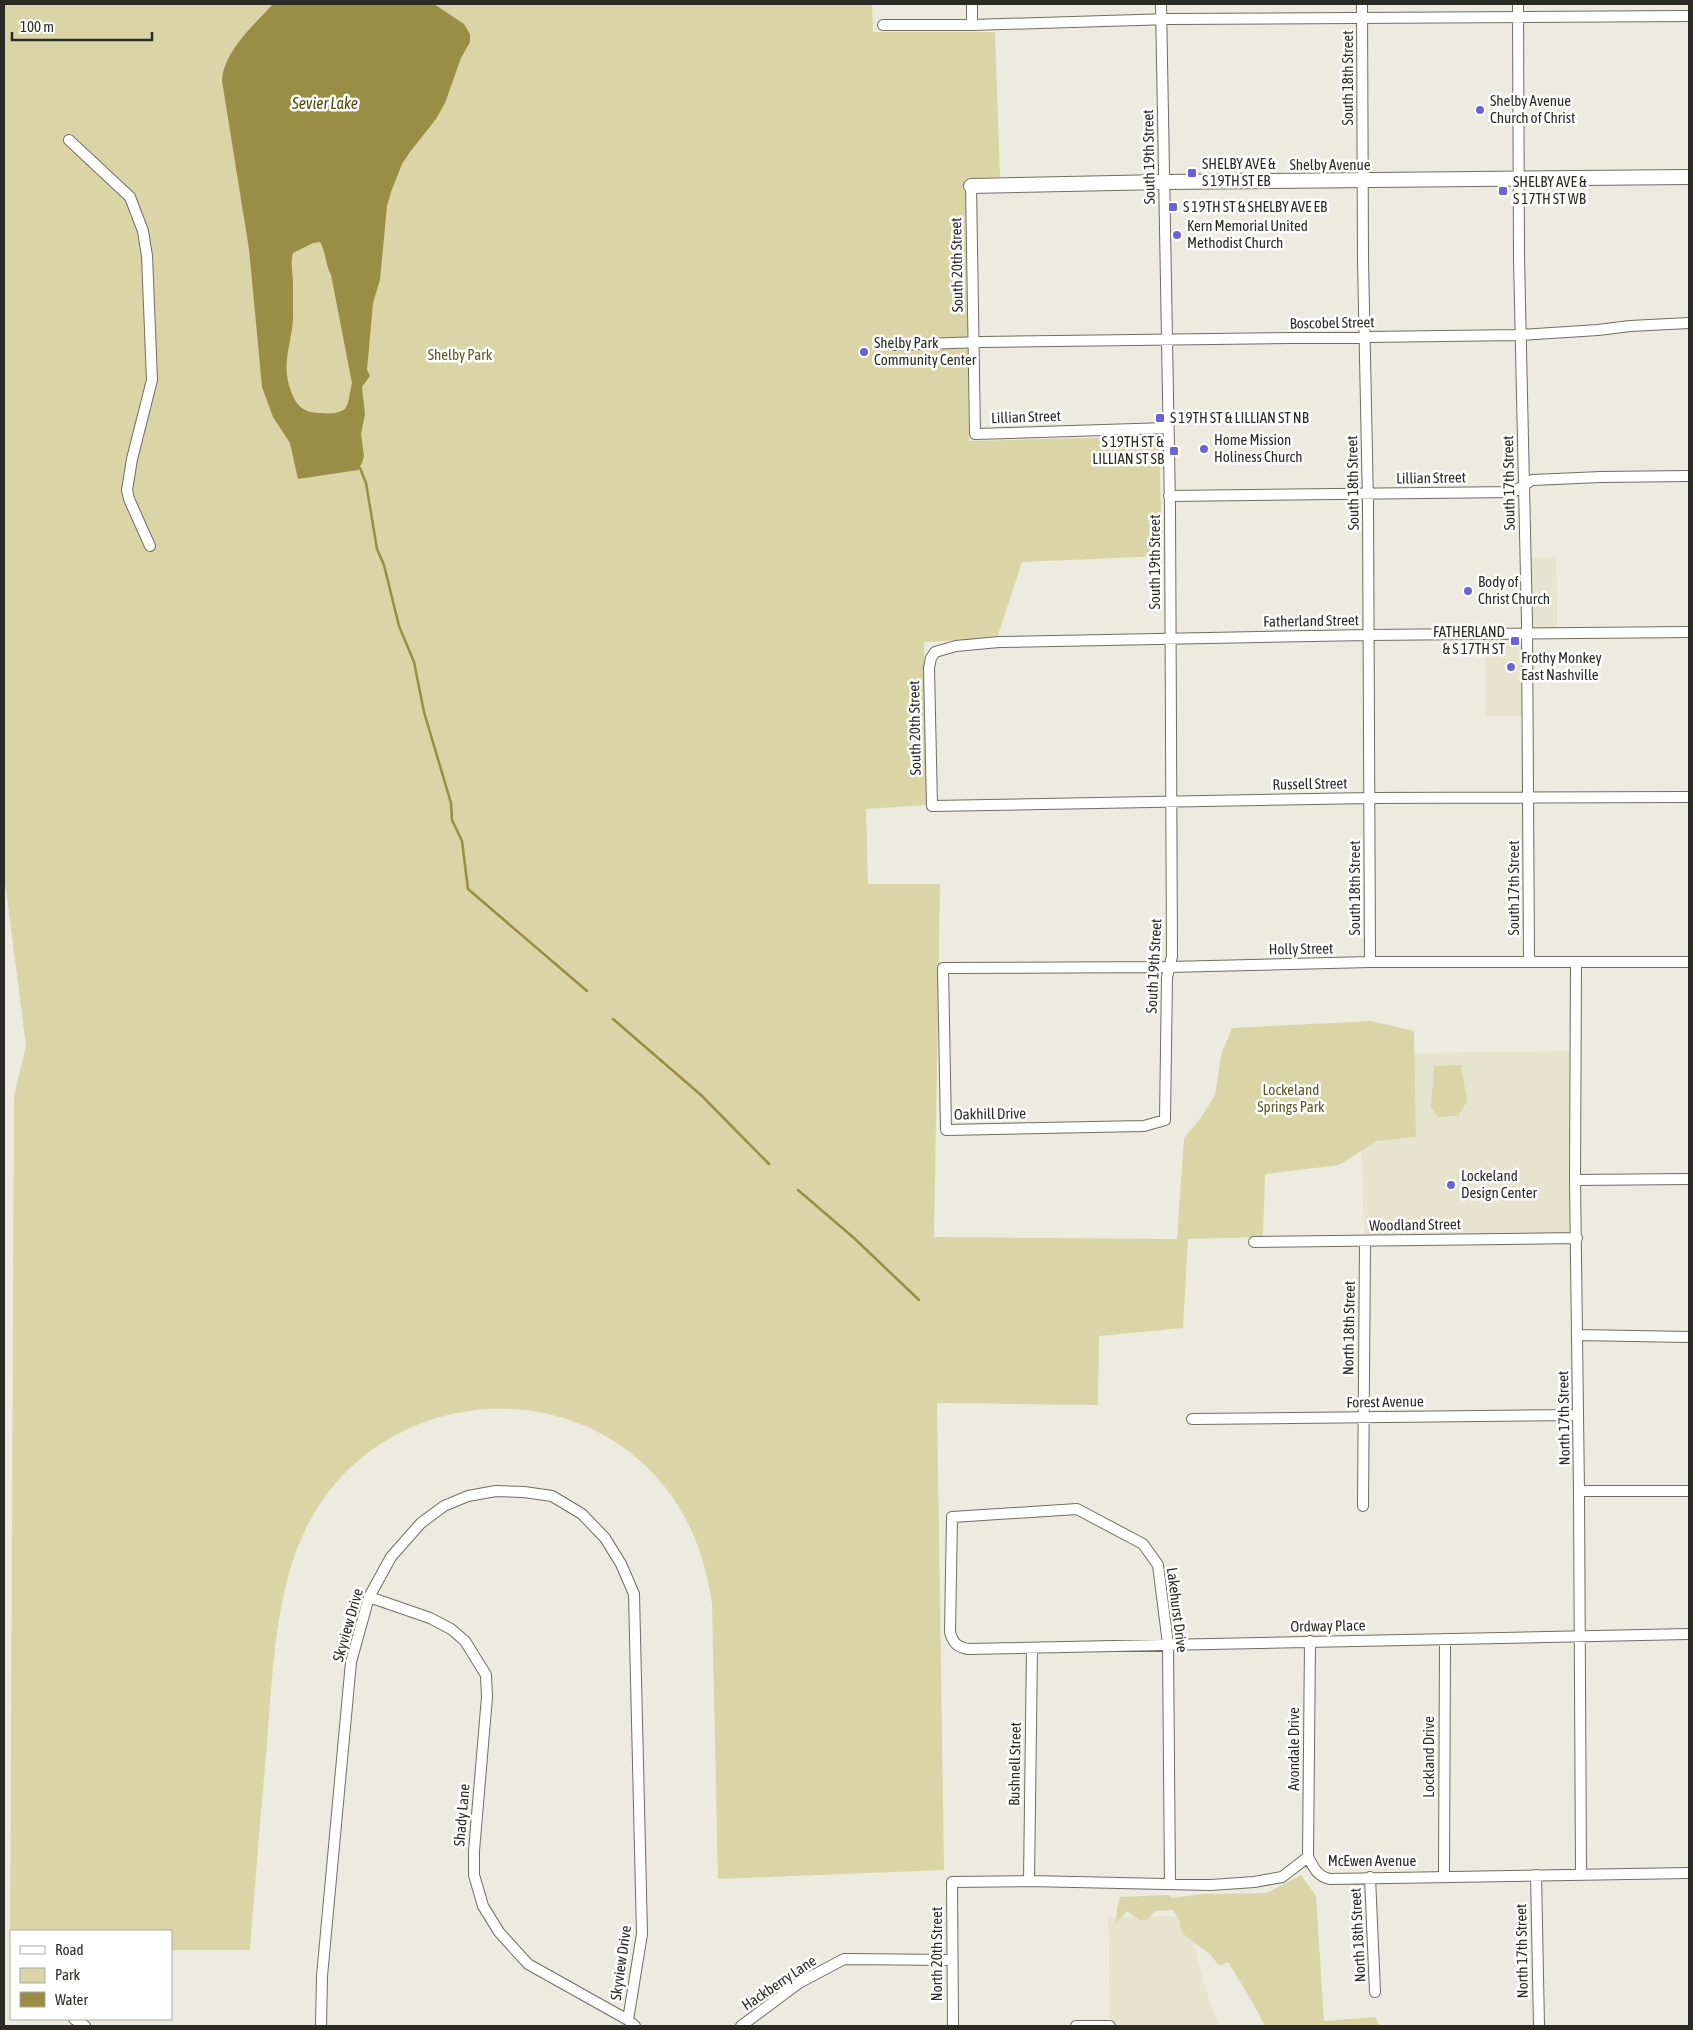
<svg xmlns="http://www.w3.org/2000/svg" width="1693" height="2030" font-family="'Asap Condensed',sans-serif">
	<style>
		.built { fill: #e6e3cf }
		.green { fill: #dbd4a7 }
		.water { fill: #9a8e46; fill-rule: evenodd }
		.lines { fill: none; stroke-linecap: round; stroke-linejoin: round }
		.stream { stroke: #9a8e46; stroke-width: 2.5 }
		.street-casing { stroke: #706e63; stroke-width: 12 }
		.secondary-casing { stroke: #706e63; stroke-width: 16 }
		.street { stroke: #fff; stroke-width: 10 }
		.secondary { stroke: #fff; stroke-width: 14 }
		.poi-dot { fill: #6c61db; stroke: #fff; stroke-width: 2 }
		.labels { text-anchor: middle; stroke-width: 5; stroke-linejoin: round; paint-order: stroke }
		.street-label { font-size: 15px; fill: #2b2b26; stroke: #fff }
		.poi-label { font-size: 15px; fill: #2b2b26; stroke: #fff; text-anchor: start }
		.park-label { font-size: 15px; fill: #615722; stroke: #fff }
		.water-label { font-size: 16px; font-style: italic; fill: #4f460c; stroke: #fff }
	</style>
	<rect width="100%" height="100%" fill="#edebdf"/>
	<path class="built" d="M 1526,558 L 1556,558 L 1557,633 L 1528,633 L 1528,716 L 1486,716 L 1486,635 L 1527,633 Z
		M 1576,1051 L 1577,1238 L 1365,1241 L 1361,1151 L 1377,1141 L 1416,1137 L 1414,1053 Z
		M 1186,1916 L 1206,1990 L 1219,2026 L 1110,2026 L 1108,1917 Z"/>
	<path class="green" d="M 4,4 L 872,4 L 873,32 L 995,32 L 1000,177 L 965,179 L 969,441 L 1159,436 L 1162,556 L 1022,562 L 997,638 L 924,642 L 927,805 L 866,809 L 868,884 L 940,884 L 934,1237 L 1177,1239 L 1184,1138 L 1200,1119 L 1215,1095 L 1221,1055 L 1232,1028 L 1371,1021 L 1414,1031 L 1416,1137 L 1377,1141 L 1339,1165 L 1265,1174 L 1263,1237 L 1188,1239 L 1183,1328 L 1099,1336 L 1098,1405 L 937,1403 L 944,1870 L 718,1879 L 712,1604 C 706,1561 692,1521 664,1486 C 570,1370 385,1388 312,1517 C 275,1581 273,1671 267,1743 C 261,1812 255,1881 250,1950 L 171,1950 L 171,1931 L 11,1931 L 11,1949 L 10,1949 L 14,1096 L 26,1046 L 4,874 Z
		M 1461,1065 L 1467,1101 L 1458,1116 L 1438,1117 L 1431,1108 L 1434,1066 Z
		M 1301,1875 L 1316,1896 L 1324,2021 L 1375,2017 L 1380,2026 L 1265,2026 L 1253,2003 L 1228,1962 L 1219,1966 L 1211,1955 L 1188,1938 L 1181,1931 L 1180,1921 L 1173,1910 L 1155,1911 L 1147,1920 L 1139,1920 L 1127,1911 L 1116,1923 L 1117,1908 L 1120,1897 L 1168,1895 L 1173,1898 L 1203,1894 L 1267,1893 Z"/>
	<path class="water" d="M 273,4 L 434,4 L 464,24 L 470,34 L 470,42 L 461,58 L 445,103 L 436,119 L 410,152 L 402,164 L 391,192 L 387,206 L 380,280 L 373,303 L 367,370 L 370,376 L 362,387 L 365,414 L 361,434 L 364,456 L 362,463 L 358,470 L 298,479 L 290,443 L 273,417 L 262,387 L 249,249 L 222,81 C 223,52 255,24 273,4 ZM 320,242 C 326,252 325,264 331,275 L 352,383 L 348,403 L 345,409 C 335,415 329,413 319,413 C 308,413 298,408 294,398 C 279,368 291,348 293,319 C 293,307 293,295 293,284 C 293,273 290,264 293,253 L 313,243 Z"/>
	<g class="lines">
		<path class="stream" d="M 360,468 L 366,483 L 377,549 L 384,565 L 399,626 L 414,662 L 424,712 L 451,803 L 452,820 L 462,841 L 468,889 L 587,991
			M 613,1019 L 701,1095 L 769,1164
			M 798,1190 L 854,1238 L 919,1300"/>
		<g class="street-casing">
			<path id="street" d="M 972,4 L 972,25
				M 1161,4 L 1170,507 L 1172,956 L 1167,977 L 1165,1120 L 1144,1126 L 946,1130 L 943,968 L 1169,967 L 1370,962 L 1689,962
				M 1362,4 L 1363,260 L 1368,503 L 1370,962
				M 1518,4 L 1519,257 L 1527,623 L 1529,961
				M 883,25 L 972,25 L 1170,19 L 1689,16
				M 69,140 L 130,197 L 143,231 L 147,256 L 152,380 L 132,459 L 127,490 L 129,499 L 150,546
				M 971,186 L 975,434 L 1167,428
				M 894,345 L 982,342 L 1520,335 L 1598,330 L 1630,326 L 1689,323
				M 1169,496 L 1513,492 L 1532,480 L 1601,477 L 1689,476
				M 1689,632 L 1368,635 L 999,642 L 956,646 L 935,652 L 931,658 L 929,668 L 932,806 L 1370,798 L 1689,797
				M 1576,962 L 1575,1180 L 1579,1491 L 1581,1874
				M 1575,1180 L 1689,1179
				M 1254,1242 L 1577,1238
				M 1578,1335 L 1689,1337
				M 1192,1419 L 1578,1415
				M 1579,1491 L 1689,1491
				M 1363,1506 L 1365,1241
				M 369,1597 L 430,1618 L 451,1629 L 465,1641 L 486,1675 L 487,1697 L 474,1851 L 474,1875 L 483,1906 L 499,1932 L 528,1964 L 628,2020 L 635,2026
				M 1308,1857 L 1310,1641
				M 1536,1875 L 1539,2026
				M 1444,1876 L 1445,1639
				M 1370,1877 L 1375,1992
				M 1029,1881 L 1032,1648
				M 1170,1884 L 1168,1644 L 1158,1565 L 1143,1544 L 1077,1509 L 952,1517 L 950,1632 C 953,1643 957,1647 968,1649 L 1689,1634
				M 74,2019 L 85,2026
				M 321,2026 L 322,1976 L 351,1662 L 369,1597 L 391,1557 L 421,1523 L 444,1506 L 468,1496 L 496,1491 L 524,1492 L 552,1496 L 582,1514 L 605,1538 L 621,1564 L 634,1594 L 642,1934 L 628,2020
				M 741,2026 L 799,1983 L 844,1959 L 952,1960
				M 953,2026 L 952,1882 L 1029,1881 L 1211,1885 L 1254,1882 L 1282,1877 L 1308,1857 C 1314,1868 1317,1876 1330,1879 L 1689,1873
				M 1076,2026 L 1110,2026"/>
		</g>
		<g class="secondary-casing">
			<path id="secondary" d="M 971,186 L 1164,182 L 1689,177"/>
		</g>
		<use href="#street" class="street"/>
		<use href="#secondary" class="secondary"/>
	</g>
	<g class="poi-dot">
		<circle cx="1480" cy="110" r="5"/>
		<rect x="1187" y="168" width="10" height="10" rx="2.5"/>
		<rect x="1498" y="186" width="10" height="10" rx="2.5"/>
		<rect x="1168" y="202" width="10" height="10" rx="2.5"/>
		<circle cx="1177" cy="235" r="5"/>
		<circle cx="864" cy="352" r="5"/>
		<rect x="1155" y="413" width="10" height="10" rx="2.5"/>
		<circle cx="1204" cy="449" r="5"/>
		<rect x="1169" y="446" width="10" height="10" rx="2.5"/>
		<circle cx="1468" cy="591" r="5"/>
		<rect x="1510" y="636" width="10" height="10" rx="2.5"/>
		<circle cx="1511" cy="667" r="5"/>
		<circle cx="1451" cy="1185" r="5"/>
	</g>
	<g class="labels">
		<g class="street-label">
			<text transform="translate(1348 78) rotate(-90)" y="5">South 18th Street</text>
			<text transform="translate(1149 157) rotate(-91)" y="5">South 19th Street</text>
			<text x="1330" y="170">Shelby Avenue</text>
			<text transform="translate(957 265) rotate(-91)" y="5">South 20th Street</text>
			<text transform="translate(1332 323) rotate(-1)" y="5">Boscobel Street</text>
			<text transform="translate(1026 417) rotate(-2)" y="5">Lillian Street</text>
			<text transform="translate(1431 478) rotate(-1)" y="5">Lillian Street</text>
			<text transform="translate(1353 483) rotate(-91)" y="5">South 18th Street</text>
			<text transform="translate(1509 483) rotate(-91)" y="5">South 17th Street</text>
			<text transform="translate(1155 562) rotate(-90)" y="5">South 19th Street</text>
			<text transform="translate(1311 621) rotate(-1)" y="5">Fatherland Street</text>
			<text transform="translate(915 728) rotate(-91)" y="5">South 20th Street</text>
			<text transform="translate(1310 784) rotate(-1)" y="5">Russell Street</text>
			<text transform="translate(1355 888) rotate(-90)" y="5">South 18th Street</text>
			<text transform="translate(1514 888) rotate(-90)" y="5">South 17th Street</text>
			<text transform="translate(1301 949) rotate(-1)" y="5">Holly Street</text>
			<text transform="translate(1154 966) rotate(-87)" y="5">South 19th Street</text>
			<text transform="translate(990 1114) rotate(-1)" y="5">Oakhill Drive</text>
			<text transform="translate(1415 1225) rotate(-1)" y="5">Woodland Street</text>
			<text transform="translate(1349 1328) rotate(-89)" y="5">North 18th Street</text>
			<text transform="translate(1385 1402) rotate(-1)" y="5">Forest Avenue</text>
			<text transform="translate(1564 1418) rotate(-91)" y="5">North 17th Street</text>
			<text transform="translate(1177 1610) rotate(83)" y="5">Lakehurst Drive</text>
			<text transform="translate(348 1625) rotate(-74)" y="5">Skyview Drive</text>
			<text transform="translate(1328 1626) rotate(-1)" y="5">Ordway Place</text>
			<text transform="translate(1294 1749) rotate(-90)" y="5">Avondale Drive</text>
			<text transform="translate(1429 1757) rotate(-90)" y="5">Lockland Drive</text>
			<text transform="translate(1015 1764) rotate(-89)" y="5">Bushnell Street</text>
			<text transform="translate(462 1815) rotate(-85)" y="5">Shady Lane</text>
			<text x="1372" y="1866">McEwen Avenue</text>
			<text transform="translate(1358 1935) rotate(-93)" y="5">North 18th Street</text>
			<text transform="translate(1522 1951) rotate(-91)" y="5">North 17th Street</text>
			<text transform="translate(937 1954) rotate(-90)" y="5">North 20th Street</text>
			<text transform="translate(621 1963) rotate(-82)" y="5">Skyview Drive</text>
			<text transform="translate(779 1983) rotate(-34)" y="5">Hackberry Lane</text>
		</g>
		<g class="poi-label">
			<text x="1490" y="106">Shelby Avenue<tspan x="1490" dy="17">Church of Christ</tspan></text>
			<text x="1202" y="169">SHELBY AVE &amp;<tspan x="1202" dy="17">S 19TH ST EB</tspan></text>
			<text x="1513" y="187">SHELBY AVE &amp;<tspan x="1513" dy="17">S 17TH ST WB</tspan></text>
			<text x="1183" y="212">S 19TH ST &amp; SHELBY AVE EB</text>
			<text x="1187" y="231">Kern Memorial United<tspan x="1187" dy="17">Methodist Church</tspan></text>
			<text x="874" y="348">Shelby Park<tspan x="874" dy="17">Community Center</tspan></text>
			<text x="1170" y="423">S 19TH ST &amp; LILLIAN ST NB</text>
			<text x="1214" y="445">Home Mission<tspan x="1214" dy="17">Holiness Church</tspan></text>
			<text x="1164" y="447" text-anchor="end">S 19TH ST &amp;<tspan x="1164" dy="17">LILLIAN ST SB</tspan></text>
			<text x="1478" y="587">Body of<tspan x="1478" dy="17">Christ Church</tspan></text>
			<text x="1505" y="637" text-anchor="end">FATHERLAND<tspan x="1505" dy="17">&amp; S 17TH ST</tspan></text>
			<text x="1521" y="663">Frothy Monkey<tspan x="1521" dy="17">East Nashville</tspan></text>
			<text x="1461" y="1181">Lockeland<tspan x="1461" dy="17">Design Center</tspan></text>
		</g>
		<g class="park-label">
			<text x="460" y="360">Shelby Park</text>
			<text x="1291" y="1095">Lockeland<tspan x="1291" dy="17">Springs Park</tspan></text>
		</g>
		<g class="water-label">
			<text x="325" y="109">Sevier Lake</text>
		</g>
	</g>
	<rect width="1693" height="2030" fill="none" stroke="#2b2b26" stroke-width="10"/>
	<rect x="10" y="1930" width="162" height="90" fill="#ffffff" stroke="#aaaaa8"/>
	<rect x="20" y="1946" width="25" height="8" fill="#ffffff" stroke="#aaaaa8"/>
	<text x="55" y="1955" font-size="15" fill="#2b2b26">Road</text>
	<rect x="20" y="1968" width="25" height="15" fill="#dbd4a7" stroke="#aaaaa8"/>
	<text x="55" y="1980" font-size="15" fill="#2b2b26">Park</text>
	<rect x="20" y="1992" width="25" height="15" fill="#9a8e46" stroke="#aaaaa8"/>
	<text x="55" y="2005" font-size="15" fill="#2b2b26">Water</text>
	<path d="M12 32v8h140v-8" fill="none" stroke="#2b2b26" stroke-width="2.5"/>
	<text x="20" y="32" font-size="15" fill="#2b2b26" stroke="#ffffff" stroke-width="4" paint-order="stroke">100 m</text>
</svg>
